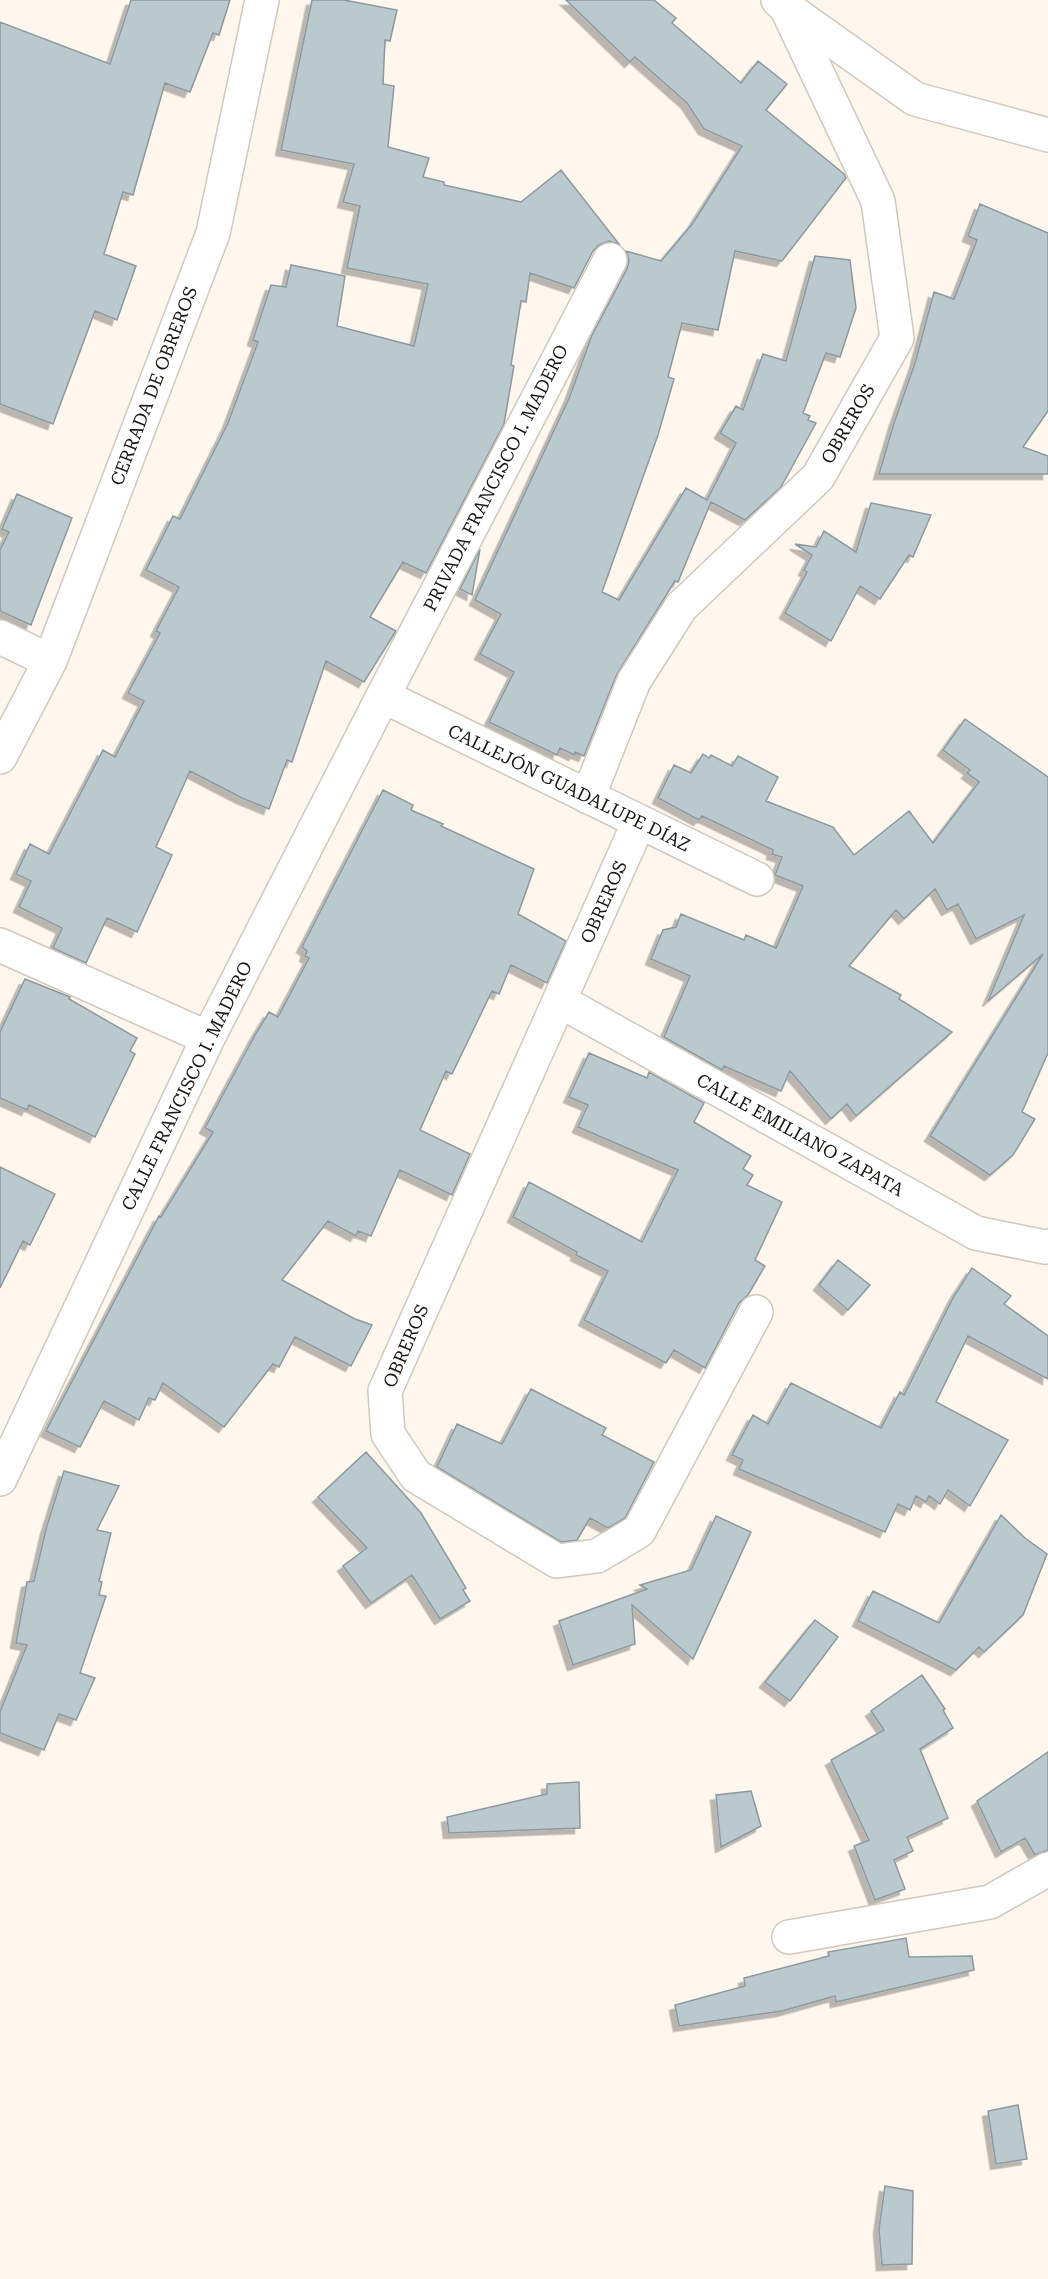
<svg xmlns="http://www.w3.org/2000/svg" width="1048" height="2279" font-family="'Roboto Serif',serif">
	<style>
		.building { fill: #b9c9ce; stroke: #8b9a9f; stroke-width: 1.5; filter: url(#shadow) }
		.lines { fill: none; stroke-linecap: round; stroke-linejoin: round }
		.minor-casing { stroke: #d1c8bd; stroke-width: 36 }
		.minor { stroke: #fff; stroke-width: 33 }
		.labels { text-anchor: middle; stroke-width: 4.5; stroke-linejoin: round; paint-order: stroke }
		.street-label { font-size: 18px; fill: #181511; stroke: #fff }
	</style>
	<defs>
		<filter id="shadow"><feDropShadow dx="-5.5" dy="5.5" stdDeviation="0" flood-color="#0004"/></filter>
	</defs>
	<rect width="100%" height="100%" fill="#fff7ee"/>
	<path class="building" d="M 131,0 L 230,0 L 219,35 L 213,33 L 190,92 L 165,83 L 133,195 L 123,192 L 104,254 L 136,266 L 117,320 L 95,311 L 53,424 L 0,404 L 0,22 L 110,64 Z
		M 312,0 L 344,0 L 397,10 L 390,41 L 385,40 L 383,84 L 394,86 L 388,147 L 429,158 L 423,177 L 444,182 L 444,185 L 521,202 L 561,170 L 619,244 L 609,241 L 599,245 L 593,251 L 574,288 L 530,273 L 526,302 L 521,301 L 511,365 L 514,366 L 504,424 L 426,573 L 403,562 L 370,617 L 396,631 L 364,682 L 326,661 L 292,762 L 287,760 L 269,809 L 242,798 L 190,771 L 156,847 L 172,855 L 137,932 L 107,918 L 86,963 L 53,948 L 62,928 L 19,907 L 31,881 L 16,874 L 30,844 L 49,854 L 103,750 L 115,757 L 144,701 L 128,693 L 160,633 L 156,631 L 179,587 L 146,570 L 173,516 L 180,519 L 228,423 L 258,342 L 253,340 L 271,285 L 286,287 L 291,265 L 345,276 L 337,326 L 414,346 L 428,284 L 347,268 L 360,206 L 343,202 L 354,164 L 281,150 Z
		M 566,0 L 654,0 L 676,18 L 672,23 L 741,83 L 758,61 L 787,84 L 766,110 L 844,174 L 846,178 L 782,261 L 735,251 L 718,330 L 682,323 L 668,377 L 674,379 L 658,435 L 602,592 L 619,600 L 686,488 L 707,500 L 736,443 L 720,433 L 736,406 L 743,410 L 763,354 L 786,361 L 815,256 L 850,260 L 856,308 L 840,357 L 826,353 L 803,413 L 810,416 L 808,420 L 816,423 L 781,487 L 745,520 L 711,502 L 678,582 L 675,581 L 617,674 L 584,756 L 575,752 L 574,755 L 560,748 L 557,755 L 489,722 L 514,672 L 480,654 L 501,614 L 475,600 L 570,396 L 592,335 L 627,269 L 629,260 L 626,251 L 661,261 L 693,223 L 742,146 L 704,129 L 687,103 L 635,57 L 630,62 Z
		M 980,204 L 1048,233 L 1048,411 L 1023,447 L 1048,456 L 1048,474 L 879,474 L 894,423 L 915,363 L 934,292 L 954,299 L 977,240 L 968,236 Z
		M 17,494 L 72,518 L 31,625 L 0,611 L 0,550 L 9,532 L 2,529 Z
		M 871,503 L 931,515 L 913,557 L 909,555 L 880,599 L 860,586 L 831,641 L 785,613 L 807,572 L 804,570 L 812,555 L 795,544 L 816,547 L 824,531 L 856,552 Z
		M 480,549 L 472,595 L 460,589 Z
		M 965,719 L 1048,777 L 1048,1053 L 1022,1112 L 1035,1119 L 1013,1155 L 990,1175 L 930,1136 L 1043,954 L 988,1001 L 1024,915 L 976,939 L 958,904 L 947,910 L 935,889 L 904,919 L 896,910 L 849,966 L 901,995 L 899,999 L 952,1032 L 856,1116 L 847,1104 L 831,1119 L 790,1071 L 781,1091 L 724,1066 L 722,1070 L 664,1037 L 690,976 L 651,959 L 663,930 L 676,927 L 681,914 L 744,940 L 746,935 L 776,948 L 803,886 L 775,875 L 782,857 L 772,854 L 773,850 L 702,816 L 699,820 L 658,798 L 674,765 L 691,773 L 703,754 L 709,758 L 711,755 L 732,766 L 738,756 L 778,777 L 766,801 L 833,827 L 854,855 L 909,811 L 933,843 L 979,782 L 967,773 L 970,770 L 943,750 Z
		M 383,790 L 413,805 L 411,810 L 443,824 L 441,826 L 534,869 L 518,914 L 566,941 L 547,983 L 511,965 L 499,994 L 492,991 L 452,1074 L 446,1071 L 420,1130 L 470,1154 L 452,1195 L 400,1170 L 371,1236 L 358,1231 L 356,1236 L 328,1221 L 282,1280 L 355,1319 L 372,1325 L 351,1366 L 295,1337 L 279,1367 L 273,1364 L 224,1427 L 163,1383 L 155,1400 L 149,1398 L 139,1420 L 104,1401 L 80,1447 L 46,1431 L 159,1216 L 161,1217 L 213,1132 L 205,1128 L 255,1035 L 269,1012 L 278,1017 L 309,958 L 305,956 L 307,951 L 302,947 Z
		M 25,979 L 70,997 L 69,999 L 137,1038 L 130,1051 L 135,1054 L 95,1137 L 29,1105 L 27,1110 L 0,1098 L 0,1032 Z
		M 589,1053 L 647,1078 L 649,1072 L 704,1103 L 694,1122 L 751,1156 L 743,1169 L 753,1175 L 747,1185 L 782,1202 L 755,1260 L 765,1266 L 748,1295 L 739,1303 L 705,1368 L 674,1350 L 666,1363 L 584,1320 L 608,1271 L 576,1255 L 577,1252 L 513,1217 L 529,1182 L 642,1242 L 678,1170 L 578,1127 L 588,1105 L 569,1097 Z
		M 0,1167 L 55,1194 L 30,1245 L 23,1241 L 0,1288 Z
		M 838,1260 L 870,1285 L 848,1310 L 819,1285 Z
		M 972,1268 L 1011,1296 L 1004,1304 L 1048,1336 L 1048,1379 L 968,1336 L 936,1402 L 1008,1440 L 970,1506 L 948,1490 L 940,1504 L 929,1496 L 926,1502 L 916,1496 L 910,1510 L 898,1504 L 885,1532 L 739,1469 L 743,1460 L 732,1455 L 753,1415 L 768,1424 L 791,1383 L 881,1428 L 900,1392 L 904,1395 L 954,1296 Z
		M 531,1389 L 606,1428 L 602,1435 L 654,1462 L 625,1518 L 608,1528 L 590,1518 L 577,1540 L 561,1542 L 437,1467 L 457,1424 L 502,1444 Z
		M 366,1452 L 421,1513 L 466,1588 L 463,1590 L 470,1601 L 440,1619 L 412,1575 L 371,1603 L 343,1566 L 367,1548 L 318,1497 Z
		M 64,1471 L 119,1486 L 97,1530 L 111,1533 L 99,1581 L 102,1582 L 99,1595 L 106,1596 L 80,1673 L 95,1678 L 76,1720 L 59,1714 L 44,1750 L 0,1733 L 0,1712 L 27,1645 L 16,1643 L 27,1582 L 34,1581 L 46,1529 Z
		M 1001,1515 L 1025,1538 L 1047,1554 L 1023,1615 L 984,1652 L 979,1647 L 956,1670 L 858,1621 L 873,1591 L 939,1623 Z
		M 716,1516 L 751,1532 L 693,1659 L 632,1605 L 635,1644 L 573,1665 L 559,1621 L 647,1589 L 640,1585 L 691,1570 Z
		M 815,1620 L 838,1637 L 790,1701 L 765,1682 Z
		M 922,1675 L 945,1709 L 943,1710 L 953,1728 L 920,1749 L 948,1818 L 907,1837 L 913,1851 L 894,1860 L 905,1889 L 875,1900 L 854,1846 L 869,1840 L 831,1760 L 884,1730 L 871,1711 Z
		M 1048,1752 L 1048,1850 L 1035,1855 L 1025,1838 L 1001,1852 L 977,1801 Z
		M 579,1782 L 580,1828 L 449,1833 L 447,1817 L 547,1794 L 547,1784 Z
		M 751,1791 L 761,1826 L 721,1847 L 716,1795 Z
		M 906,1938 L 909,1957 L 972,1956 L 974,1970 L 836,2002 L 835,1996 L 782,2011 L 679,2026 L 675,2005 L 745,1986 L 744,1978 L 829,1956 L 828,1952 Z
		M 1018,2105 L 1027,2159 L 996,2164 L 988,2111 Z
		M 885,2186 L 913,2191 L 912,2264 L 882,2265 L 879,2229 Z"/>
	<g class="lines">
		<g class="minor-casing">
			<path id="minor" d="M 787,8 L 915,99 L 1048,135
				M 0,637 L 50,661
				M 383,696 L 757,879
				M 0,757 L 50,661 L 213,233 L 262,0
				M 588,797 L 634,681 L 681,607 L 818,477 L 897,338 L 878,201 L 786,7 L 778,0
				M 639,822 L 385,1391 L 388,1434 L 416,1476 L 557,1561 L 597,1556 L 639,1531 L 756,1312
				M 0,945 L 208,1038
				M 560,1001 L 976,1233 L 1045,1247 L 1048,1246
				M 0,1479 L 208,1038 L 383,696 L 610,260
				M 789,1937 L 990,1902 L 1048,1869"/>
		</g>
		<use href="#minor" class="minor"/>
	</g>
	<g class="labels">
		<g class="street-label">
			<text transform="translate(154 386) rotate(-69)" y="6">CERRADA DE OBREROS</text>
			<text transform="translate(848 424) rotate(-60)" y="6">OBREROS</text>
			<text transform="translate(496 478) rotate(-63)" y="6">PRIVADA FRANCISCO I. MADERO</text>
			<text transform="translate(569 788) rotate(26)" y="6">CALLEJÓN GUADALUPE DÍAZ</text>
			<text transform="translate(604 902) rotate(-66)" y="6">OBREROS</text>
			<text transform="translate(187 1086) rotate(-64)" y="6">CALLE FRANCISCO I. MADERO</text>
			<text transform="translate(800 1135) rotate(29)" y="6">CALLE EMILIANO ZAPATA</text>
			<text transform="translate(406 1346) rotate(-67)" y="6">OBREROS</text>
		</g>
	</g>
</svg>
